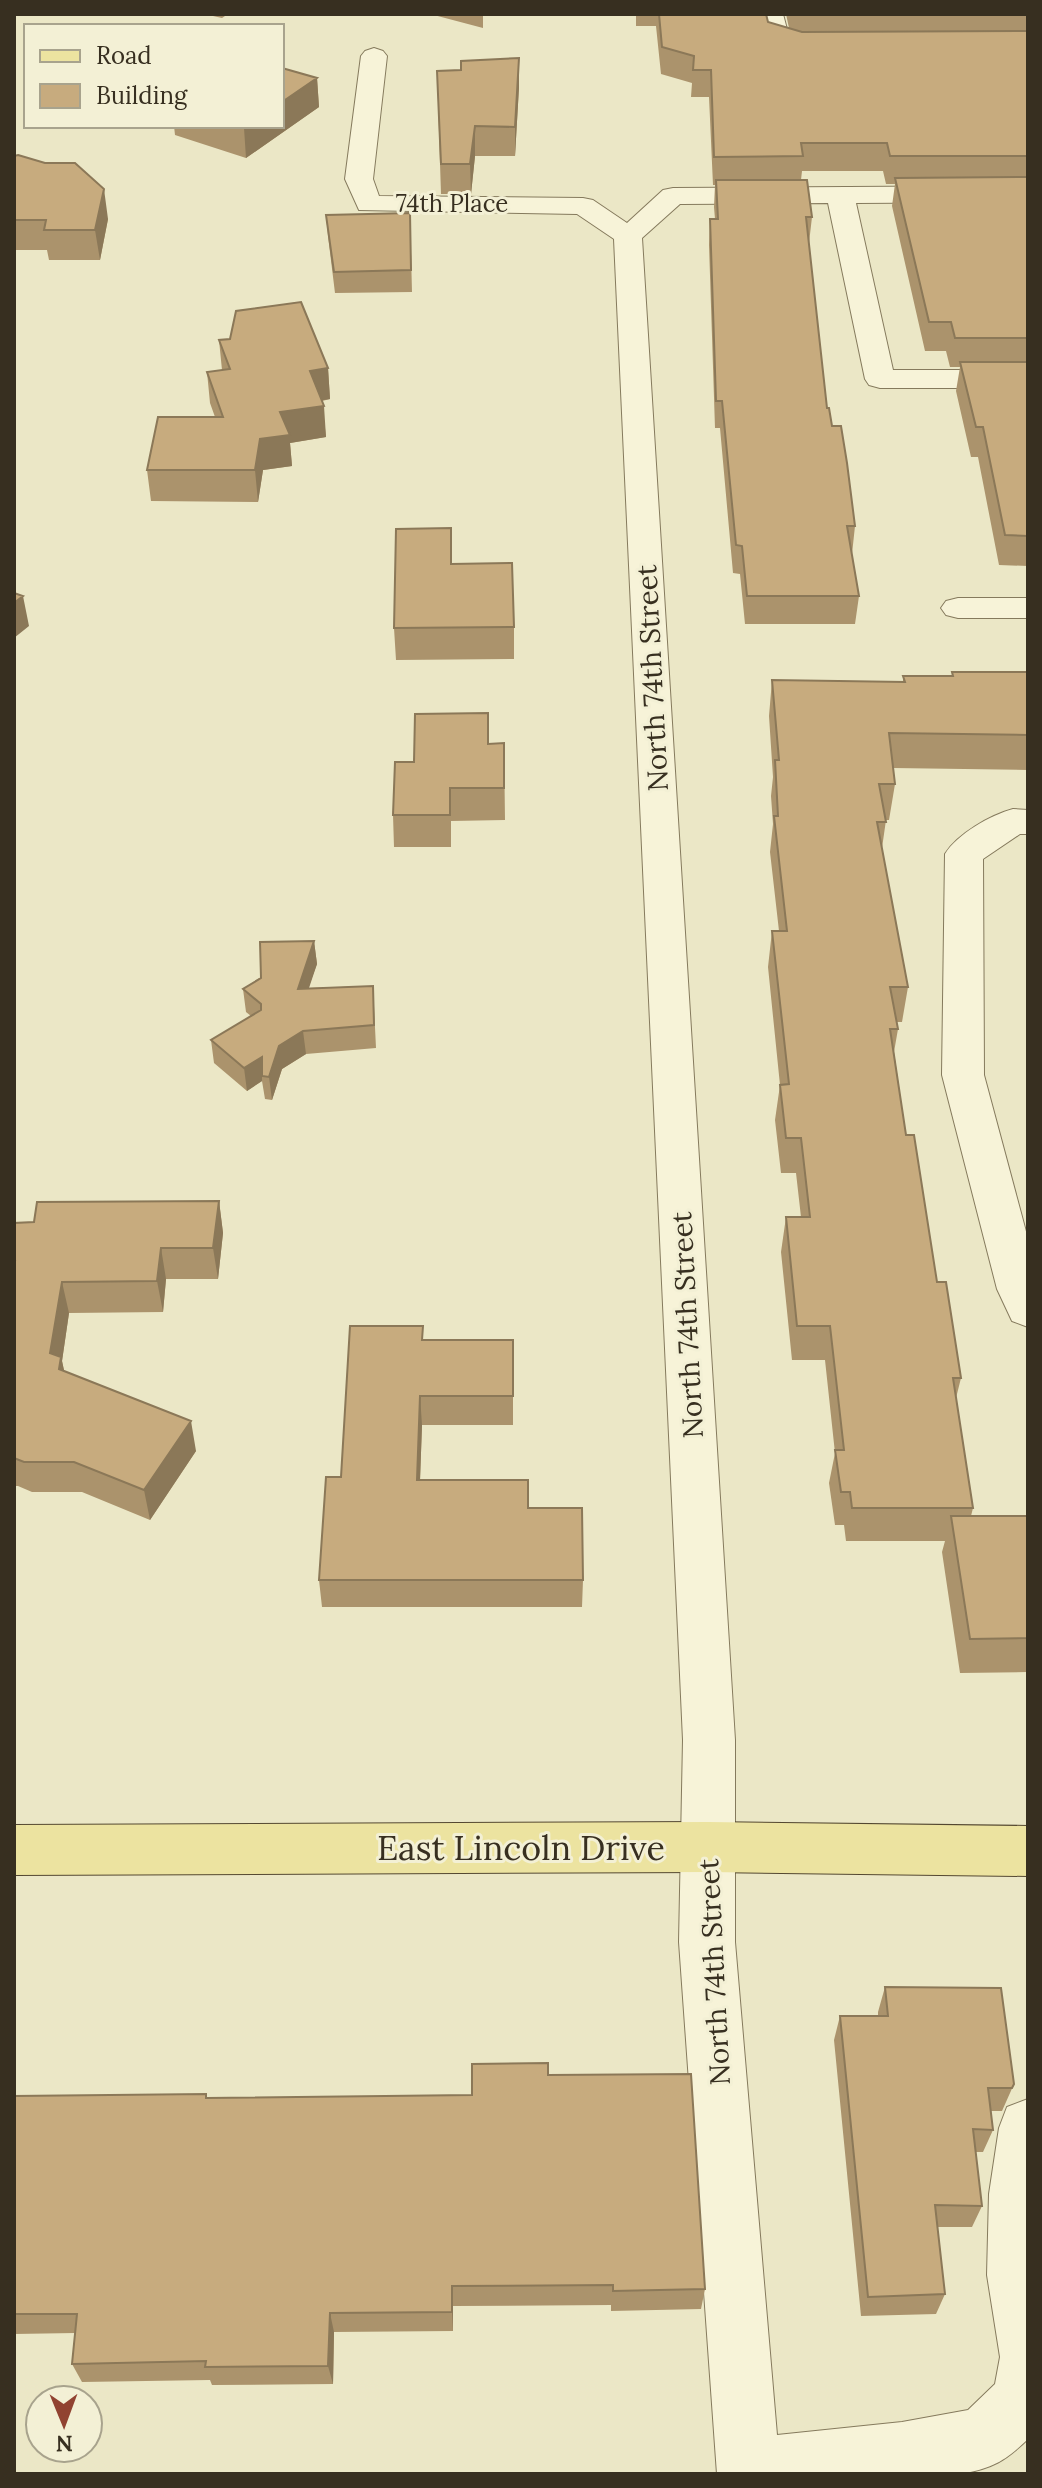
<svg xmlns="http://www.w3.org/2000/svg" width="1042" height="2488" font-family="Lora,serif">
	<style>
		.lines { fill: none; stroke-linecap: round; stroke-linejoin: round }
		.minor-casing { stroke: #857a5d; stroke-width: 2 }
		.major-casing { stroke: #544831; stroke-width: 2 }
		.minor { fill: #f7f3d8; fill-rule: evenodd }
		.major { fill: #ece3a0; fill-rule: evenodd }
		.wall { fill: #ab936c }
		.shaded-wall { fill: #8b7858 }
		.building { fill: #c7ab7e; stroke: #8b7858; stroke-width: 2 }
		.labels { text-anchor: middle; stroke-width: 6; stroke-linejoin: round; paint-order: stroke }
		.far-street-label { font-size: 24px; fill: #372f20; stroke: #f3f0d5 }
		.street-label { font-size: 28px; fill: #372f20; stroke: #f3f0d5 }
		.near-street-label { font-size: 34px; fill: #372f20; stroke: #f3f0d5 }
	</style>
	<rect width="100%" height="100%" fill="#ebe7c6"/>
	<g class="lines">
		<g class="minor-casing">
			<path id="minor" d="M 759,14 L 783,14 L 789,37 L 826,43 L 830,48 L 826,53 L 817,56 L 769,48 Z
				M 374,48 L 383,51 L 387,56 L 373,179 L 379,196 L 583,198 L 593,200 L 627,223 L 663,190 L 673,188 L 1028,186 L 1028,202 L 856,203 L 893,370 L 1028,370 L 1028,388 L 880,388 L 869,385 L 865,379 L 828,203 L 680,204 L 642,238 L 735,1740 L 735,1942 L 777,2435 L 902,2422 L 968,2410 L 995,2384 L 1000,2357 L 987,2275 L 989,2194 L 999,2128 L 1007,2107 L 1028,2099 L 1028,2439 C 1005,2461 993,2468 961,2474 L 717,2474 L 679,1942 L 683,1740 L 614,239 L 577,214 L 359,210 L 345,179 L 361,56 L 365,51 Z
				M 958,598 L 1028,598 L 1028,618 L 958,618 L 946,615 L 941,608 L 946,601 Z
				M 1013,809 L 1028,810 L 1028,834 L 1020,834 L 983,859 L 984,1075 L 1028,1239 L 1028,1327 L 1012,1321 L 997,1289 L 942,1075 L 945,854 C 957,834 991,815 1013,809 Z"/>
		</g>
		<g class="major-casing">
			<path id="major" d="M 708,1822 L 1028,1826 L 1028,1876 L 708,1872 L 14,1875 L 14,1825 Z"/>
		</g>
		<use href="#minor" class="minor"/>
		<use href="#major" class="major"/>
	</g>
	<path class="wall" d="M 204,14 L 228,14 L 222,18 Z
		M 430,14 L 483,14 L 483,28 Z
		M 636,14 L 766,14 L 768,22 L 789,28 L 786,14 L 1028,14 L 1028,566 L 999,565 L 978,457 L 971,457 L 956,391 L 960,367 L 950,367 L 946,351 L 925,351 L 892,206 L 895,184 L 886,184 L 883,171 L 802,171 L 801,180 L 812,217 L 809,243 L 827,408 L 832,426 L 855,526 L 852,554 L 859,596 L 855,624 L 745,624 L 740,574 L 733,573 L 720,428 L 715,428 L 709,245 L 710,219 L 715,219 L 714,207 L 715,185 L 713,185 L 709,97 L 691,97 L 692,83 L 661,74 L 656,26 L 636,26 Z
		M 437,71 L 519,87 L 515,156 L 475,156 L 471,194 L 441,194 Z
		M 317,78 L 319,107 L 246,158 L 175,135 L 174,126 L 282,126 Z
		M 14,156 L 108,219 L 100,260 L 49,260 L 47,250 L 14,250 Z
		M 410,213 L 412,292 L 335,293 L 328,236 L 326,215 Z
		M 219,340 L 328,368 L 330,399 L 322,401 L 326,437 L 290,443 L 292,466 L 263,470 L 258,502 L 151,501 L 147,470 L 215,417 L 210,403 L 207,372 L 222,370 Z
		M 452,564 L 514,627 L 514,659 L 396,660 L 394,628 Z
		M 952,672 L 1028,672 L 1028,770 L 893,768 L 895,784 L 889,820 L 886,820 L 882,848 L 908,987 L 902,1022 L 896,1022 L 898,1029 L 894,1052 L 906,1135 L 937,1282 L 961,1378 L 956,1398 L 973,1508 L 971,1516 L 1028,1516 L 1028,1677 L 1027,1672 L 960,1673 L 942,1552 L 945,1541 L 846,1541 L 844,1525 L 835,1525 L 829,1483 L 835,1453 L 825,1360 L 792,1360 L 781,1252 L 786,1217 L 801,1217 L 796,1173 L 781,1173 L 775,1120 L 780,1085 L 768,967 L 772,931 L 779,931 L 770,852 L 773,824 L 771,796 L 773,777 L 769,716 L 772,680 L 903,682 L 903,676 L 952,676 Z
		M 504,743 L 505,820 L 451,821 L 451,847 L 394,847 L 393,815 L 414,762 L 489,744 Z
		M 314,941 L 317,964 L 308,988 L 373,986 L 376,1048 L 306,1054 L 282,1069 L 272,1100 L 265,1099 L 262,1081 L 247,1091 L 214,1063 L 211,1040 L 251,1016 L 246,1012 L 243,989 Z
		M 219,1201 L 223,1233 L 218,1279 L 166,1279 L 163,1312 L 69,1313 L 62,1361 L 64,1371 L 196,1451 L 150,1520 L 82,1492 L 32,1492 L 18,1486 L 14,1486 L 14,1223 L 34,1222 Z
		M 423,1340 L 513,1340 L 513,1425 L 422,1425 L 420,1480 L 528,1508 L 583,1580 L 582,1607 L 322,1607 L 319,1580 L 341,1477 Z
		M 885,1987 L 1014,2084 L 1002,2111 L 991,2111 L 993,2130 L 983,2152 L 975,2152 L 982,2206 L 972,2227 L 937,2227 L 945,2294 L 936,2314 L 861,2316 L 834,2040 L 840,2016 L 878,2016 L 878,2012 Z
		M 548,2075 L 705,2289 L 701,2309 L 611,2311 L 611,2305 L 453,2306 L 453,2331 L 334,2332 L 333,2384 L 212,2385 L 210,2380 L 82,2382 L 72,2364 L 75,2333 L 14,2334 L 14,2096 L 207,2098 L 472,2095 Z"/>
	<path class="shaded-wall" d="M 519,58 L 519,87 L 515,156 L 515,127 Z
		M 317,78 L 319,107 L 246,158 L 244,128 L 247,126 L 282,126 L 282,102 Z
		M 475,126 L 475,156 L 471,194 L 470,164 Z
		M 104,189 L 108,219 L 100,260 L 95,230 Z
		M 328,368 L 330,399 L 312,402 L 310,371 Z
		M 324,406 L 326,437 L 290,443 L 292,466 L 263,470 L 258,502 L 255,470 L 260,439 L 280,412 Z
		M 23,596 L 29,626 L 14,638 L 14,603 Z
		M 314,941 L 317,964 L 301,1012 L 298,989 Z
		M 303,1031 L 306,1054 L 282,1069 L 272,1100 L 269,1077 L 279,1046 Z
		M 262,1057 L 262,1081 L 247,1091 L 244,1068 Z
		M 219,1201 L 223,1233 L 218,1279 L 213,1248 Z
		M 161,1248 L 166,1279 L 163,1312 L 157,1281 Z
		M 62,1282 L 69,1313 L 62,1361 L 68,1388 L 50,1353 Z
		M 420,1396 L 422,1425 L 419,1508 L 417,1480 Z
		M 191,1421 L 196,1451 L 150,1520 L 144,1490 Z
		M 452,2286 L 453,2306 L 453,2331 L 452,2312 Z
		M 330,2313 L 334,2332 L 333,2384 L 328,2366 Z"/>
	<path class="building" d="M 659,14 L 766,14 L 768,22 L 802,32 L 1028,31 L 1028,156 L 890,156 L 887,143 L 801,143 L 803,156 L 714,157 L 711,70 L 693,70 L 694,56 L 662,47 Z
		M 519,58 L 515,127 L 475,126 L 470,164 L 441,164 L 437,71 L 461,70 L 461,61 Z
		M 282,68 L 317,78 L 282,102 Z
		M 18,155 L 45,163 L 75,163 L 104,189 L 95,230 L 44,230 L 46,220 L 14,220 L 14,156 Z
		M 1028,177 L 1028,338 L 955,338 L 951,322 L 929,322 L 895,178 Z
		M 716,180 L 807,180 L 812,217 L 806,217 L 827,408 L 829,408 L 832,426 L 841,426 L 847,463 L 855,526 L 847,526 L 859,596 L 747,596 L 742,546 L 736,545 L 722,401 L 716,401 L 710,219 L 718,219 Z
		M 410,213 L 411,270 L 334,272 L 326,215 Z
		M 301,302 L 328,368 L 310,371 L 324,406 L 280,412 L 290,435 L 260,439 L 255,470 L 147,470 L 158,417 L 223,417 L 207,372 L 230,369 L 219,340 L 230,339 L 236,311 Z
		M 960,362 L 1028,362 L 1028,536 L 1005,535 L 983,427 L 976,427 Z
		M 451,528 L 451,564 L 512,563 L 514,627 L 394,628 L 396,529 Z
		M 14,593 L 23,596 L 14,603 Z
		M 952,672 L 1028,672 L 1028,735 L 889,733 L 895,784 L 879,784 L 886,822 L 877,822 L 908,987 L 890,987 L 898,1029 L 890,1029 L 906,1135 L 914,1135 L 937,1282 L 946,1282 L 961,1378 L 953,1378 L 973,1508 L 852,1508 L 850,1492 L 841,1492 L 835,1450 L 844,1450 L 830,1326 L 797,1326 L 786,1217 L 810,1217 L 801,1138 L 786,1138 L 780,1085 L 789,1084 L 772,931 L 787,931 L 774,816 L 778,816 L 775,760 L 779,760 L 772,680 L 905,682 L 903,676 L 953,676 Z
		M 488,713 L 488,744 L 504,743 L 504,788 L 450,788 L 450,815 L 393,815 L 395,762 L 414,762 L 415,714 Z
		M 314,941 L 298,989 L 373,986 L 374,1025 L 303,1031 L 279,1046 L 269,1077 L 262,1076 L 262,1057 L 244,1068 L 211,1040 L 261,1010 L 261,1004 L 243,989 L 261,978 L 260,942 Z
		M 219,1201 L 213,1248 L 161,1248 L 157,1281 L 62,1282 L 50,1353 L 61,1357 L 59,1369 L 191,1421 L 144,1490 L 74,1462 L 24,1462 L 14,1458 L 14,1267 L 15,1261 L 14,1261 L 14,1223 L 34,1222 L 37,1202 Z
		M 350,1326 L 423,1326 L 422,1340 L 513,1340 L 513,1396 L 420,1396 L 417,1480 L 528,1480 L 528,1508 L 582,1508 L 583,1580 L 319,1580 L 326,1477 L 341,1477 Z
		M 951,1516 L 1028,1516 L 1028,1638 L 970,1639 Z
		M 885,1987 L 1001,1988 L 1014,2084 L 1012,2088 L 988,2088 L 993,2130 L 973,2129 L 982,2206 L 935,2205 L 945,2294 L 868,2297 L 840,2016 L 888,2016 Z
		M 548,2063 L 548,2075 L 691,2074 L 705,2289 L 613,2291 L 613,2285 L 452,2286 L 452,2312 L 330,2313 L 328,2366 L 205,2367 L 206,2361 L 72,2364 L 77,2314 L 14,2314 L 14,2096 L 206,2094 L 206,2098 L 472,2095 L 472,2064 Z"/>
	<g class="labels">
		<g class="far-street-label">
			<text x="452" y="212">74th Place</text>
		</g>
		<g class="street-label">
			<text transform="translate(652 678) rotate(-93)" y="10">North 74th Street</text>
			<text transform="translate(687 1325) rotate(-93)" y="10">North 74th Street</text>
			<text transform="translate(714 1972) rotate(-93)" y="10">North 74th Street</text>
		</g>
		<g class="near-street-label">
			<text x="521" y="1860">East Lincoln Drive</text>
		</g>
	</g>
	<rect width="1042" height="2488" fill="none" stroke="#372f20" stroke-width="32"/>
	<rect x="24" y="24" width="260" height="104" fill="#f3f0d5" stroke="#a8a38d" stroke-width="2"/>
	<rect x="40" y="50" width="40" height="12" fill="#ece3a0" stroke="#a8a38d" stroke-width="2"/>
	<text x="96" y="64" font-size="24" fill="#372f20">Road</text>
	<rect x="40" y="84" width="40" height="24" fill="#c7ab7e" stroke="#a8a38d" stroke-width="2"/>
	<text x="96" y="104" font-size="24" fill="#372f20">Building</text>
	<g transform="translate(64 2424) rotate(179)"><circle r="38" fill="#f3f0d5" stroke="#a8a38d" stroke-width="2"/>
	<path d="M0-6L14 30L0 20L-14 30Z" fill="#914331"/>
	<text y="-12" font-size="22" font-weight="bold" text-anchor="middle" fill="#372f20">N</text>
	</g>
</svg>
